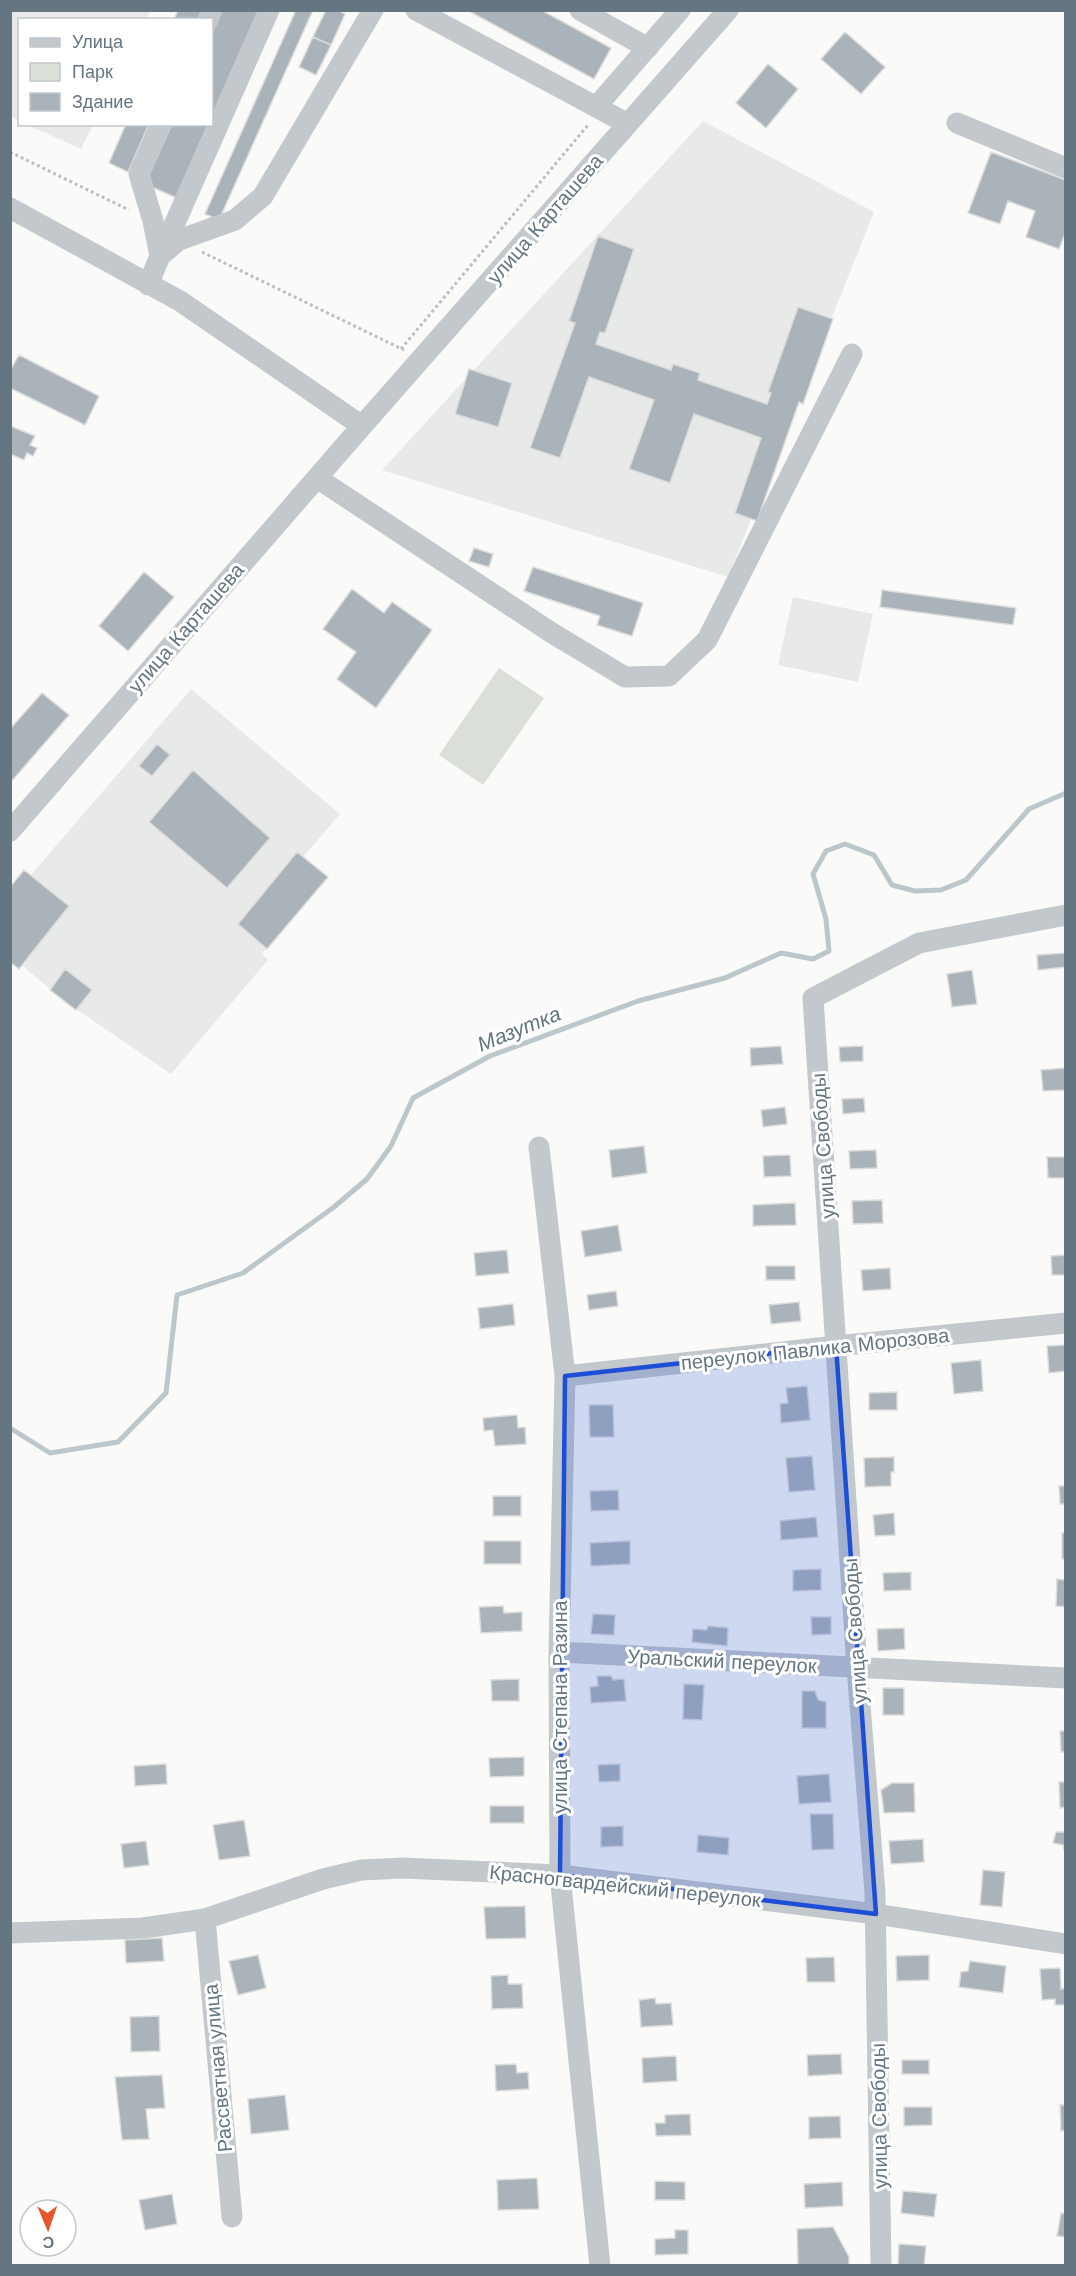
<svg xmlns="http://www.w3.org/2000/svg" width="1076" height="2276" font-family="'Work Sans',sans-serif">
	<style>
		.built { fill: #e8e9e9 }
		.green { fill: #dadfd7 }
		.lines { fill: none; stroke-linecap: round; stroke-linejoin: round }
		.stream { stroke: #bbc7cb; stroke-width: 5 }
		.building { fill: #aab3b9; stroke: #dcdcda; stroke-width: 1.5 }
		.path { stroke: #bbbfc2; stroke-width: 3; stroke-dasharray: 3 3; stroke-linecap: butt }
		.minor { stroke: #c3c8cc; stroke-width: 21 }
		.marked { fill: #1d4ed8; fill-opacity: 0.2; stroke: #1d4ed8; stroke-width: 4.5; stroke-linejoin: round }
		.labels { text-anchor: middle; stroke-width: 6; stroke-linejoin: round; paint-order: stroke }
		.street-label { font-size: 20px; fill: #657683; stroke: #fff }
		.water-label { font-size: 21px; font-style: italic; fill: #60757c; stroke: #fff }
	</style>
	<rect width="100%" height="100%" fill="#fafaf8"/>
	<path class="built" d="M 11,10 L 150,10 L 150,11 L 146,19 L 20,20 L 19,121 L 11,116 Z
		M 703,121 L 874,212 L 728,577 L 382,470 Z
		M 28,125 L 93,125 L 81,149 Z
		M 793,597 L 873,614 L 858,682 L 778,665 Z
		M 191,689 L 340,814 L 304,856 L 328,877 L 262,954 L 268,960 L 171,1074 L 63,1000 L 11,956 L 11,898 Z"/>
	<path class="green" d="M 499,668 L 544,698 L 483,785 L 439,755 Z"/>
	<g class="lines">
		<path class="stream" d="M 10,1428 L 50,1453 L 118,1442 L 166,1393 L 177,1295 L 243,1273 L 334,1207 L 367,1179 L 391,1146 L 413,1098 L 490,1056 L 638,1001 L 725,978 L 781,953 L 813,959 L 829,951 L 826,919 L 813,874 L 826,851 L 845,844 L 874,855 L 892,885 L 915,891 L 941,890 L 966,880 L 1029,809 L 1066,793"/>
	</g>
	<path class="building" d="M 178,10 L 198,10 L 201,12 L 197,20 L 174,20 Z
		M 221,10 L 259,10 L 212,119 L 212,33 Z
		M 296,10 L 313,10 L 219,220 L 205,214 Z
		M 326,10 L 338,10 L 345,14 L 331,45 L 313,37 Z
		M 467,10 L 541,10 L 611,48 L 594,79 Z
		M 845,32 L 885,67 L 861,94 L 821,59 Z
		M 313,37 L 331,45 L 316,75 L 299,67 Z
		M 768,64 L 798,89 L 766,128 L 736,103 Z
		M 126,124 L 149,124 L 128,172 L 109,163 Z
		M 172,124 L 209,124 L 177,198 L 145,184 Z
		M 991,152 L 1066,180 L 1066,231 L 1059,249 L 1026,237 L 1035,211 L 1008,201 L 1000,224 L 968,213 Z
		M 598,236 L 634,249 L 605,333 L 600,332 L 596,344 L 671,370 L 673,364 L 700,373 L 698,380 L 767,404 L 771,393 L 768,392 L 798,307 L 833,319 L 803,404 L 799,402 L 757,521 L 735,513 L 761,438 L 694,414 L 670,483 L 629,469 L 654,400 L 589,377 L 560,458 L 530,448 L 575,323 L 569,321 Z
		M 19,355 L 99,396 L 85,425 L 10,388 L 10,371 Z
		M 469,369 L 512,383 L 498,427 L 455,414 Z
		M 10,426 L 35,436 L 30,445 L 37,448 L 33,456 L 27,453 L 24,460 L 10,454 Z
		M 474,548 L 493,554 L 489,567 L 469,561 Z
		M 533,567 L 643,603 L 632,636 L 597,625 L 600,616 L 524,591 Z
		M 144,572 L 174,597 L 128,651 L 99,626 Z
		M 352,589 L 384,613 L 392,602 L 432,630 L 376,708 L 337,679 L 356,652 L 323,629 Z
		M 882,590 L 1016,608 L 1013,625 L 880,607 Z
		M 42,693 L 69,715 L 10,783 L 10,729 Z
		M 157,744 L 170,755 L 152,776 L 139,766 Z
		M 193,770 L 270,838 L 227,888 L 149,822 Z
		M 297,852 L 328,877 L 267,949 L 238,924 Z
		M 24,870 L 69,906 L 19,969 L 10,962 L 10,887 Z
		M 1065,953 L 1066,967 L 1038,970 L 1037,955 Z
		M 65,969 L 92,990 L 76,1010 L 50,990 Z
		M 972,970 L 977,1004 L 952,1007 L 947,974 Z
		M 781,1046 L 783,1064 L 751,1066 L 750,1048 Z
		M 863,1046 L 863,1061 L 840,1062 L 839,1047 Z
		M 1066,1068 L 1066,1090 L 1043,1091 L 1041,1070 Z
		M 864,1098 L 865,1112 L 843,1114 L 842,1099 Z
		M 785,1107 L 787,1124 L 763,1127 L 761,1110 Z
		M 644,1146 L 647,1173 L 612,1178 L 609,1150 Z
		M 876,1150 L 877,1168 L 850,1169 L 849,1151 Z
		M 790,1155 L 791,1176 L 764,1177 L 763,1156 Z
		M 1047,1157 L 1066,1157 L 1066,1178 L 1048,1178 Z
		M 882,1200 L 883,1223 L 853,1224 L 852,1201 Z
		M 795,1203 L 796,1225 L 753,1226 L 753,1205 Z
		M 618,1225 L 622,1251 L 585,1257 L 581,1231 Z
		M 507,1250 L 509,1273 L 476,1276 L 474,1253 Z
		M 1066,1255 L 1066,1275 L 1052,1275 L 1051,1256 Z
		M 766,1266 L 795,1266 L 795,1280 L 766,1280 Z
		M 890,1268 L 891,1289 L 863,1291 L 861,1270 Z
		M 616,1291 L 618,1306 L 589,1310 L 587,1295 Z
		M 799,1302 L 801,1321 L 771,1324 L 769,1305 Z
		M 513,1304 L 515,1325 L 480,1329 L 478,1308 Z
		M 1066,1345 L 1066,1371 L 1049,1373 L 1047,1346 Z
		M 981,1360 L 983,1391 L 954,1394 L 951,1363 Z
		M 807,1386 L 810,1420 L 781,1423 L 780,1404 L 788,1403 L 786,1388 Z
		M 897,1392 L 897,1410 L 869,1410 L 869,1393 Z
		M 589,1405 L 613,1405 L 614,1437 L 590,1437 Z
		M 517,1415 L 518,1428 L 525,1427 L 526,1444 L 495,1446 L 493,1430 L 484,1431 L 483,1418 Z
		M 812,1456 L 815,1490 L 789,1492 L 786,1458 Z
		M 894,1457 L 894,1472 L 891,1472 L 891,1486 L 865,1487 L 864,1458 Z
		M 1059,1486 L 1066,1486 L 1066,1504 L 1060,1504 Z
		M 618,1490 L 619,1510 L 591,1511 L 590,1491 Z
		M 493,1496 L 521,1496 L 521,1516 L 493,1516 Z
		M 894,1513 L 895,1535 L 875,1536 L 873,1515 Z
		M 816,1517 L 818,1537 L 781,1540 L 780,1521 Z
		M 1062,1533 L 1066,1533 L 1066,1559 L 1062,1559 Z
		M 484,1541 L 521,1541 L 521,1564 L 484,1564 Z
		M 630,1541 L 630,1564 L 591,1566 L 590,1543 Z
		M 821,1569 L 821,1590 L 793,1591 L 793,1570 Z
		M 911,1572 L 911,1590 L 884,1591 L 883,1573 Z
		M 1057,1579 L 1066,1580 L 1066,1607 L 1056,1606 Z
		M 503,1606 L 504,1613 L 522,1612 L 522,1631 L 481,1633 L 479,1607 Z
		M 593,1614 L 615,1615 L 614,1635 L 591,1634 Z
		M 811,1617 L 831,1617 L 831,1634 L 812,1635 Z
		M 708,1626 L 728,1628 L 727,1646 L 692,1642 L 693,1629 L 707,1630 Z
		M 904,1628 L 905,1649 L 878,1651 L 877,1629 Z
		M 597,1676 L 611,1676 L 613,1680 L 624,1679 L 626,1701 L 591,1703 L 590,1687 L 598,1686 Z
		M 519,1679 L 519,1701 L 492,1701 L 491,1680 Z
		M 684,1684 L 704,1685 L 702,1720 L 683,1719 Z
		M 883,1688 L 904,1688 L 904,1715 L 883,1715 Z
		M 802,1691 L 815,1691 L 818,1700 L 826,1702 L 826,1728 L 802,1728 Z
		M 1060,1731 L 1066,1731 L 1066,1752 L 1061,1752 Z
		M 524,1757 L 524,1776 L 490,1777 L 489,1758 Z
		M 166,1764 L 167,1784 L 135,1786 L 134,1766 Z
		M 620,1764 L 620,1781 L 599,1782 L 598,1765 Z
		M 829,1774 L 831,1802 L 799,1804 L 797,1776 Z
		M 1059,1782 L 1066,1782 L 1066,1807 L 1060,1808 Z
		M 892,1783 L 914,1783 L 915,1812 L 884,1813 L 881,1790 Z
		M 490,1806 L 524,1806 L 524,1823 L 490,1823 Z
		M 810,1814 L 833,1814 L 834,1849 L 812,1850 Z
		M 244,1820 L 250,1856 L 219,1860 L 213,1825 Z
		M 623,1826 L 623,1846 L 601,1847 L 601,1827 Z
		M 1056,1832 L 1066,1832 L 1066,1857 L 1063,1845 L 1053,1843 Z
		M 698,1835 L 729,1838 L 728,1855 L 697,1852 Z
		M 923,1839 L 924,1862 L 891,1864 L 889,1841 Z
		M 146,1841 L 149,1865 L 124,1868 L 121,1844 Z
		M 983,1870 L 1005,1872 L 1002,1907 L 980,1905 Z
		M 525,1906 L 526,1938 L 486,1939 L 484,1907 Z
		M 162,1938 L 164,1961 L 126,1963 L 125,1940 Z
		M 258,1955 L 266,1988 L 238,1995 L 229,1961 Z
		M 929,1955 L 929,1980 L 897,1981 L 896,1956 Z
		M 834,1957 L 835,1982 L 807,1982 L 806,1958 Z
		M 970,1961 L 1006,1966 L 1003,1993 L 959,1987 L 961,1972 L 968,1971 Z
		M 1060,1968 L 1061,1989 L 1066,1988 L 1066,2005 L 1055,2005 L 1055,1999 L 1042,2000 L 1040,1969 Z
		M 508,1975 L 508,1984 L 522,1984 L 523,2008 L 492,2009 L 491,1976 Z
		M 655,1998 L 656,2004 L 671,2003 L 673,2025 L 641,2027 L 639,2000 Z
		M 159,2016 L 160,2051 L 131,2052 L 130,2017 Z
		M 841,2054 L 842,2074 L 808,2076 L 807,2055 Z
		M 676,2056 L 677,2081 L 643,2083 L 642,2058 Z
		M 902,2060 L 929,2060 L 929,2074 L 902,2074 Z
		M 516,2064 L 517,2073 L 528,2072 L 529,2089 L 496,2091 L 495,2065 Z
		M 162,2075 L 165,2108 L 146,2109 L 149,2139 L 122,2140 L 115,2077 Z
		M 285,2095 L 289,2130 L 251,2134 L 248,2099 Z
		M 1060,2105 L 1066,2105 L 1066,2130 L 1061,2131 Z
		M 904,2107 L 932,2107 L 932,2125 L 904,2126 Z
		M 690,2114 L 691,2135 L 656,2136 L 655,2123 L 665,2123 L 665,2115 Z
		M 840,2116 L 841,2138 L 809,2139 L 809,2117 Z
		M 537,2178 L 539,2209 L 498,2210 L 497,2180 Z
		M 655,2181 L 685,2182 L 685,2200 L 655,2200 Z
		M 842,2182 L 843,2206 L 805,2208 L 804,2184 Z
		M 903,2191 L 937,2194 L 934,2217 L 901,2213 Z
		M 172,2194 L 177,2224 L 145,2230 L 139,2200 Z
		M 1061,2213 L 1066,2214 L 1066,2237 L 1057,2236 Z
		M 833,2227 L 849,2257 L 849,2266 L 798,2266 L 797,2229 Z
		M 675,2230 L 688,2230 L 688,2254 L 655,2255 L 655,2239 L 675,2238 Z
		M 899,2244 L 926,2246 L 924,2266 L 898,2266 Z"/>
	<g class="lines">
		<path class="path" d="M 10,152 L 129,210
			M 202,252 L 404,350
			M 401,349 L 588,125"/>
		<path class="minor" d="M 416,10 L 628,124
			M 580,10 L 648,48
			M 208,20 L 212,10
			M 596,107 L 680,10
			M 957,123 L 1066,168
			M 10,208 L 180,301 L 362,426
			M 163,250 L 269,10
			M 160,256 L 153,221 L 139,174 L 161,124
			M 148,285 L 160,256 L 179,240 L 235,220 L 263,196 L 373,10
			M 317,478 L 552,633 L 625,677 L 669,676 L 707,640 L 852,354
			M 10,831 L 362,426 L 728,10
			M 539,1147 L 565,1376 L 559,1652 L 560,1875 L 600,2266
			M 565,1376 L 836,1346 L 1066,1323
			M 559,1652 L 1066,1678
			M 205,1919 L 232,2217
			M 10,1933 L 143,1928 L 205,1919 L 323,1879 L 361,1870 L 403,1868 L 560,1875 L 876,1914 L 1066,1944
			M 881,2266 L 875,1892 L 857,1668 L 813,998 L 919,943 L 1066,915"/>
	</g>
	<path class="marked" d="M 836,1346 L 876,1914 L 560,1875 L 565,1376 Z"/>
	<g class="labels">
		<g class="street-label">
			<text transform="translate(545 219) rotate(-49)" y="7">улица Карташева</text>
			<text transform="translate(186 628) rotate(-49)" y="7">улица Карташева</text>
			<text transform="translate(823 1146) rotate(-94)" y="7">улица Свободы</text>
			<text transform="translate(815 1349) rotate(-6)" y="7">переулок Павлика Морозова</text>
			<text transform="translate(855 1631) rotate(-94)" y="7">улица Свободы</text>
			<text transform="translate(722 1661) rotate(3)" y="7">Уральский переулок</text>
			<text transform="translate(560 1707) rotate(-90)" y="7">улица Степана Разина</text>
			<text transform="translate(625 1886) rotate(6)" y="7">Красногвардейский переулок</text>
			<text transform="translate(218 2068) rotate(-95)" y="7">Рассветная улица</text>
			<text transform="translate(879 2116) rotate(-91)" y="7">улица Свободы</text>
		</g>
		<g class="water-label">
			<text transform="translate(519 1029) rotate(-22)" y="7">Мазутка</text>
		</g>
	</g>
	<rect width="1076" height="2276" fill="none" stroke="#657683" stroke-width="24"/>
	<rect x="18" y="18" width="195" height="108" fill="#ffffff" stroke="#c1c8cd" stroke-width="1.5"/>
	<rect x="30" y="38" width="30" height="9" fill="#c3c8cc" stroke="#c1c8cd" stroke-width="1.5"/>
	<text x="72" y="48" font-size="18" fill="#657683">Улица</text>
	<rect x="30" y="63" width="30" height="18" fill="#dadfd7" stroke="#c1c8cd" stroke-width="1.5"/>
	<text x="72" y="78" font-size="18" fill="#657683">Парк</text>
	<rect x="30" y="93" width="30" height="18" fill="#aab3b9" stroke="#c1c8cd" stroke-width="1.5"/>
	<text x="72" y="108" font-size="18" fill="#657683">Здание</text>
	<g transform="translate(48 2228) rotate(178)"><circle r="28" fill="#ffffff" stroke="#c1c8cd" stroke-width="1.5"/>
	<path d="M0-4.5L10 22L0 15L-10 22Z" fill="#e4572e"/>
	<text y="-9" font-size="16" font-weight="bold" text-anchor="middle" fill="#657683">С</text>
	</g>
</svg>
